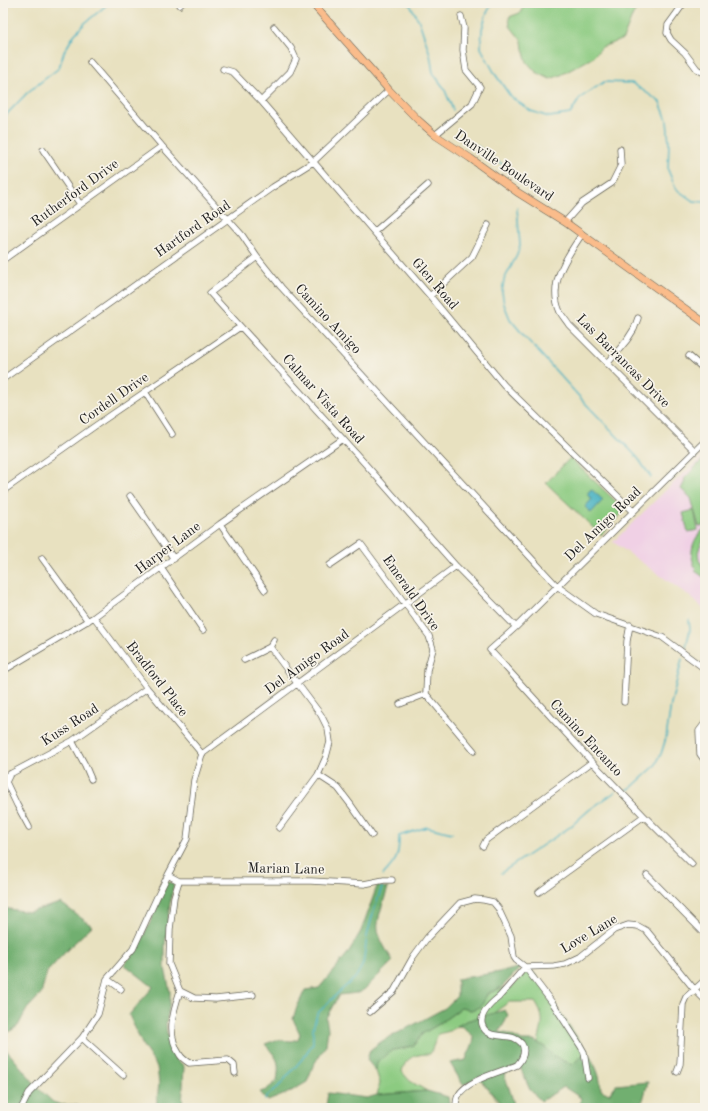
<svg xmlns="http://www.w3.org/2000/svg" width="708" height="1111" font-family="'Old Standard TT',serif">
<style>
.built{fill:#f0d0e5}
.green{fill:#8ccb81;stroke:#54744e}
.forest{fill:#71af6f;stroke:#466646}
.water{fill:#43b0c1;stroke:#30666e}
.lines{fill:none;stroke-linecap:round;stroke-linejoin:round}
.stream{stroke:#43b0c1;stroke-width:1.5}
.minor-casing{stroke:#636155;stroke-width:7}
.major-casing{stroke:#636155;stroke-width:8}
.minor{stroke:#fff;stroke-width:5.5}
.major{stroke:#fabc8b;stroke-width:7}
.labels{text-anchor:middle;dominant-baseline:central;stroke-width:3.5;stroke-linejoin:round;paint-order:stroke}
.street-label{font-size:14px;fill:#1c1c1c;stroke:#f7f3e8}
</style>
<rect width="100%" height="100%" fill="#f7f3e8"/>
<filter id="ink" filterUnits="userSpaceOnUse"><feTurbulence type="fractalNoise" baseFrequency=".025" numOctaves="2"/><feDisplacementMap in="SourceGraphic" scale="8" xChannelSelector="R" yChannelSelector="G"/><feConvolveMatrix kernelMatrix="1 2 1 2 8 2 1 2 1" color-interpolation-filters="sRGB"/></filter>
<filter id="wash" filterUnits="userSpaceOnUse"><feTurbulence type="fractalNoise" baseFrequency=".012" numOctaves="4" result="noise"/><feDisplacementMap in="SourceGraphic" scale="16" xChannelSelector="R" yChannelSelector="G"/><feGaussianBlur stdDeviation="0.9" result="paint"/><feColorMatrix in="noise" values="0 0 0 0 0 0 0 0 0 0 0 0 0 0 0 0 0 1.4 0 .05"/><feComposite in="paint" operator="in"/></filter>
<g filter="url(#wash)">
<rect width="100%" height="100%" fill="#e8e1c0"/>
<path class="built" d="M705 454V610L688 595 613 542 669 487Z"/>
<path class="green" d="M525 3H603L606 4 612 3 614 7 627 10 635 3H641L633 14 623 39 602 47 592 58 561 75 550 79 536 72 527 62 523 49 522 41 510 26 509 17 520 13Z
M705 457V525L699 527 691 498 681 489 685 481 684 479Z
M570 458 625 510 601 535 546 483Z
M694 510 698 530 688 532 683 513Z
M705 528V537L700 546 698 553 699 560 705 570V578L695 571 696 569C688 554 692 539 705 528Z
M529 969 534 973 587 1052 573 1064C567 1062 560 1060 554 1056 548 1051 546 1047 538 1043 542 1024 546 1019 535 1002H509L491 1015 466 1021 450 1031 438 1034 430 1054C416 1054 405 1057 402 1072L410 1081 427 1091 377 1095 380 1083 376 1071V1062L393 1050 405 1048 414 1045 422 1034 439 1024 461 1008 471 1010C483 998 492 987 511 988Z"/>
<path class="forest" d="M167 882 174 884 170 903 165 945V968L170 992V1001L166 1024 167 1034 175 1058 184 1066 182 1108H156L159 1084 157 1067 143 1046 129 1015 153 987 124 964 136 951 151 921Z
M377 886 388 888C385 898 376 920 378 930 380 941 387 951 393 961L365 989 358 993 339 995 326 1018 328 1029 326 1045 313 1066 307 1082 288 1093 268 1101 260 1092 266 1090 277 1081C280 1060 278 1060 265 1044L276 1040 292 1041 298 1039 300 1034 293 1019 296 1009 305 990 319 988 348 953 361 931Z
M61 903 92 926 68 949 47 972 41 994 27 1009 18 1026 3 1036V908L29 912Z
M521 967 502 987 487 994 481 1007 471 1010 461 1008 439 1024 422 1034 414 1045 405 1048 393 1050 377 1062 376 1071 367 1060 370 1050 382 1041 417 1023 445 1008 457 996V979L506 971Z
M505 1010 508 1015 505 1022 499 1032 509 1034 522 1041H534L545 1047 554 1056 566 1062 573 1064 587 1052C596 1066 600 1074 601 1090L609 1094 616 1085 648 1082 643 1100 638 1108H579L581 1098 564 1087 541 1101 530 1090 520 1067 504 1074 511 1094 515 1108H504L478 1077 463 1085 450 1063 466 1060C468 1052 473 1047 474 1037L463 1027 457 1026 466 1021Z
M3 1046 41 1091 53 1102 62 1105H75L85 1108H3Z
M427 1091 448 1097 450 1108H330L326 1106 328 1093 367 1098 377 1095Z"/>
<path class="water" d="M591 489 603 500 591 513 585 507 592 499 587 494Z"/>
<g class="lines">
<path class="stream" d="M409 3 419 21 430 54 433 73 444 88 453 110
M492 3 486 15 482 29 481 48 495 74 511 97 531 111 549 117 570 114 580 98 604 82 632 83 647 93 660 102 667 120 669 143 668 170 676 189 693 201 705 202
M3 118 28 92 59 68 64 52 74 35 85 23 109 3
M477 146 520 177
M517 208 520 245 517 255 504 280 502 292 504 304 510 319 525 337 586 404 637 457 651 477
M686 647 690 630 689 620
M626 790 631 788 655 766 661 754 666 738 671 704 682 659
M501 873 570 827 589 810 615 792
M383 875C397 860 399 857 399 836L427 827 452 833
M265 1100 267 1096 278 1087 303 1058 313 1043V1028L317 1014 338 993 356 977 363 964 367 936 373 913 382 887"/>
</g>
</g>
<g filter="url(#ink)">
<g class="lines">
<g class="minor-casing">
<path id="minor" d="M684 3 668 25 667 33 671 40 685 53 697 69 702 72 705 73
M180 5 182 3
M90 62 162 146 242 235 257 257 281 287 557 586 596 614 662 637 705 669
M223 69 233 72 261 101 374 232 430 296 504 385 633 511
M261 101 290 72 296 59 291 48 274 27
M435 135 472 104 480 87 466 70 463 50 464 28 461 16
M43 150 80 204
M565 222 582 203 612 183 621 165 620 149
M374 232 428 185
M582 234C567 257 547 283 560 312 562 316 566 320 569 325L695 451
M257 257 210 293 343 439 456 566
M3 260 162 146
M430 296 472 257 488 225
M689 356 705 370
M607 364 627 340 634 329 638 318
M3 379 273 187 313 162 389 90
M145 392 172 434
M3 491 95 426 240 327
M130 496 174 559
M220 524 265 590
M42 558 88 621
M330 565 361 544 429 636 433 649 427 670 426 694 474 751
M161 568 203 630
M94 617 147 688 202 754
M270 647 321 715 328 729 330 742 326 757 318 775 279 828
M244 660 270 647 274 640
M3 671 94 617 220 524 343 439
M624 702 627 641 630 625
M400 704 426 694
M705 723 699 731 700 754 705 761
M72 741 85 765 91 779
M10 774 6 782 17 805 29 827
M318 775 338 788 351 805 372 835
M3 777 10 774 72 741 147 688
M483 846 486 840 592 762
M692 864 644 816 592 762 490 650 516 627 705 441
M647 875 705 934
M179 881H311L364 884 384 880H392
M539 892 644 816
M107 979 121 989
M180 991 194 998 216 999 253 995
M370 1012 394 991 413 957 427 938 460 903 475 899 484 900 493 902 498 908 511 936 514 957 516 960 525 967 554 966 565 964 580 957 614 930 628 925 638 926 647 931 694 989 705 1000
M82 1038 123 1075
M677 1072 680 1064 683 1004 686 997 705 980
M235 1073 234 1065 228 1060 189 1063C186 1061 182 1058 180 1055 166 1034 173 1012 180 991L169 964 170 929 174 897 179 881 168 875 187 839 194 780 202 754 456 566 516 627
M22 1108V1107L29 1093 82 1038 98 1014 107 979 133 949 157 897 168 875
M456 1108C456 1104 456 1099 458 1096 466 1080 501 1072 517 1065 525 1056 528 1044 514 1038 503 1034 486 1039 482 1024 481 1019 483 1014 486 1010 489 1005 494 1001 499 997 508 987 517 977 525 967L554 1005 580 1045 584 1052 588 1078"/>
</g>
<g class="major-casing">
<path id="major" d="M312 3 389 90 418 120 435 135 470 158 517 192 565 222 705 323"/>
</g>
<use href="#minor" class="minor"/>
<use href="#major" class="major"/>
</g>
</g>
<g class="labels">
<g class="street-label">
<text transform="translate(504 166) rotate(34)">Danville Boulevard</text>
<text transform="translate(75 193) rotate(-36)">Rutherford Drive</text>
<text transform="translate(193 229) rotate(-35)">Hartford Road</text>
<text transform="translate(435 284) rotate(49)">Glen Road</text>
<text transform="translate(328 319) rotate(47)">Camino Amigo</text>
<text transform="translate(623 361) rotate(45)">Las Barrancas Drive</text>
<text transform="translate(114 399) rotate(-35)">Cordell Drive</text>
<text transform="translate(323 399) rotate(48)">Calmar Vista Road</text>
<text transform="translate(603 524) rotate(-44)">Del Amigo Road</text>
<text transform="translate(168 548) rotate(-37)">Harper Lane</text>
<text transform="translate(411 593) rotate(55)">Emerald Drive</text>
<text transform="translate(307 662) rotate(-36)">Del Amigo Road</text>
<text transform="translate(157 679) rotate(52)">Bradford Place</text>
<text transform="translate(70 725) rotate(-33)">Kuss Road</text>
<text transform="translate(586 738) rotate(47)">Camino Encanto</text>
<text transform="translate(286 869) rotate(1)">Marian Lane</text>
<text transform="translate(589 934) rotate(-31)">Love Lane</text>
</g>
</g>
<rect width="708" height="1111" fill="none" stroke="#f7f3e8" stroke-width="16"/>
</svg>
